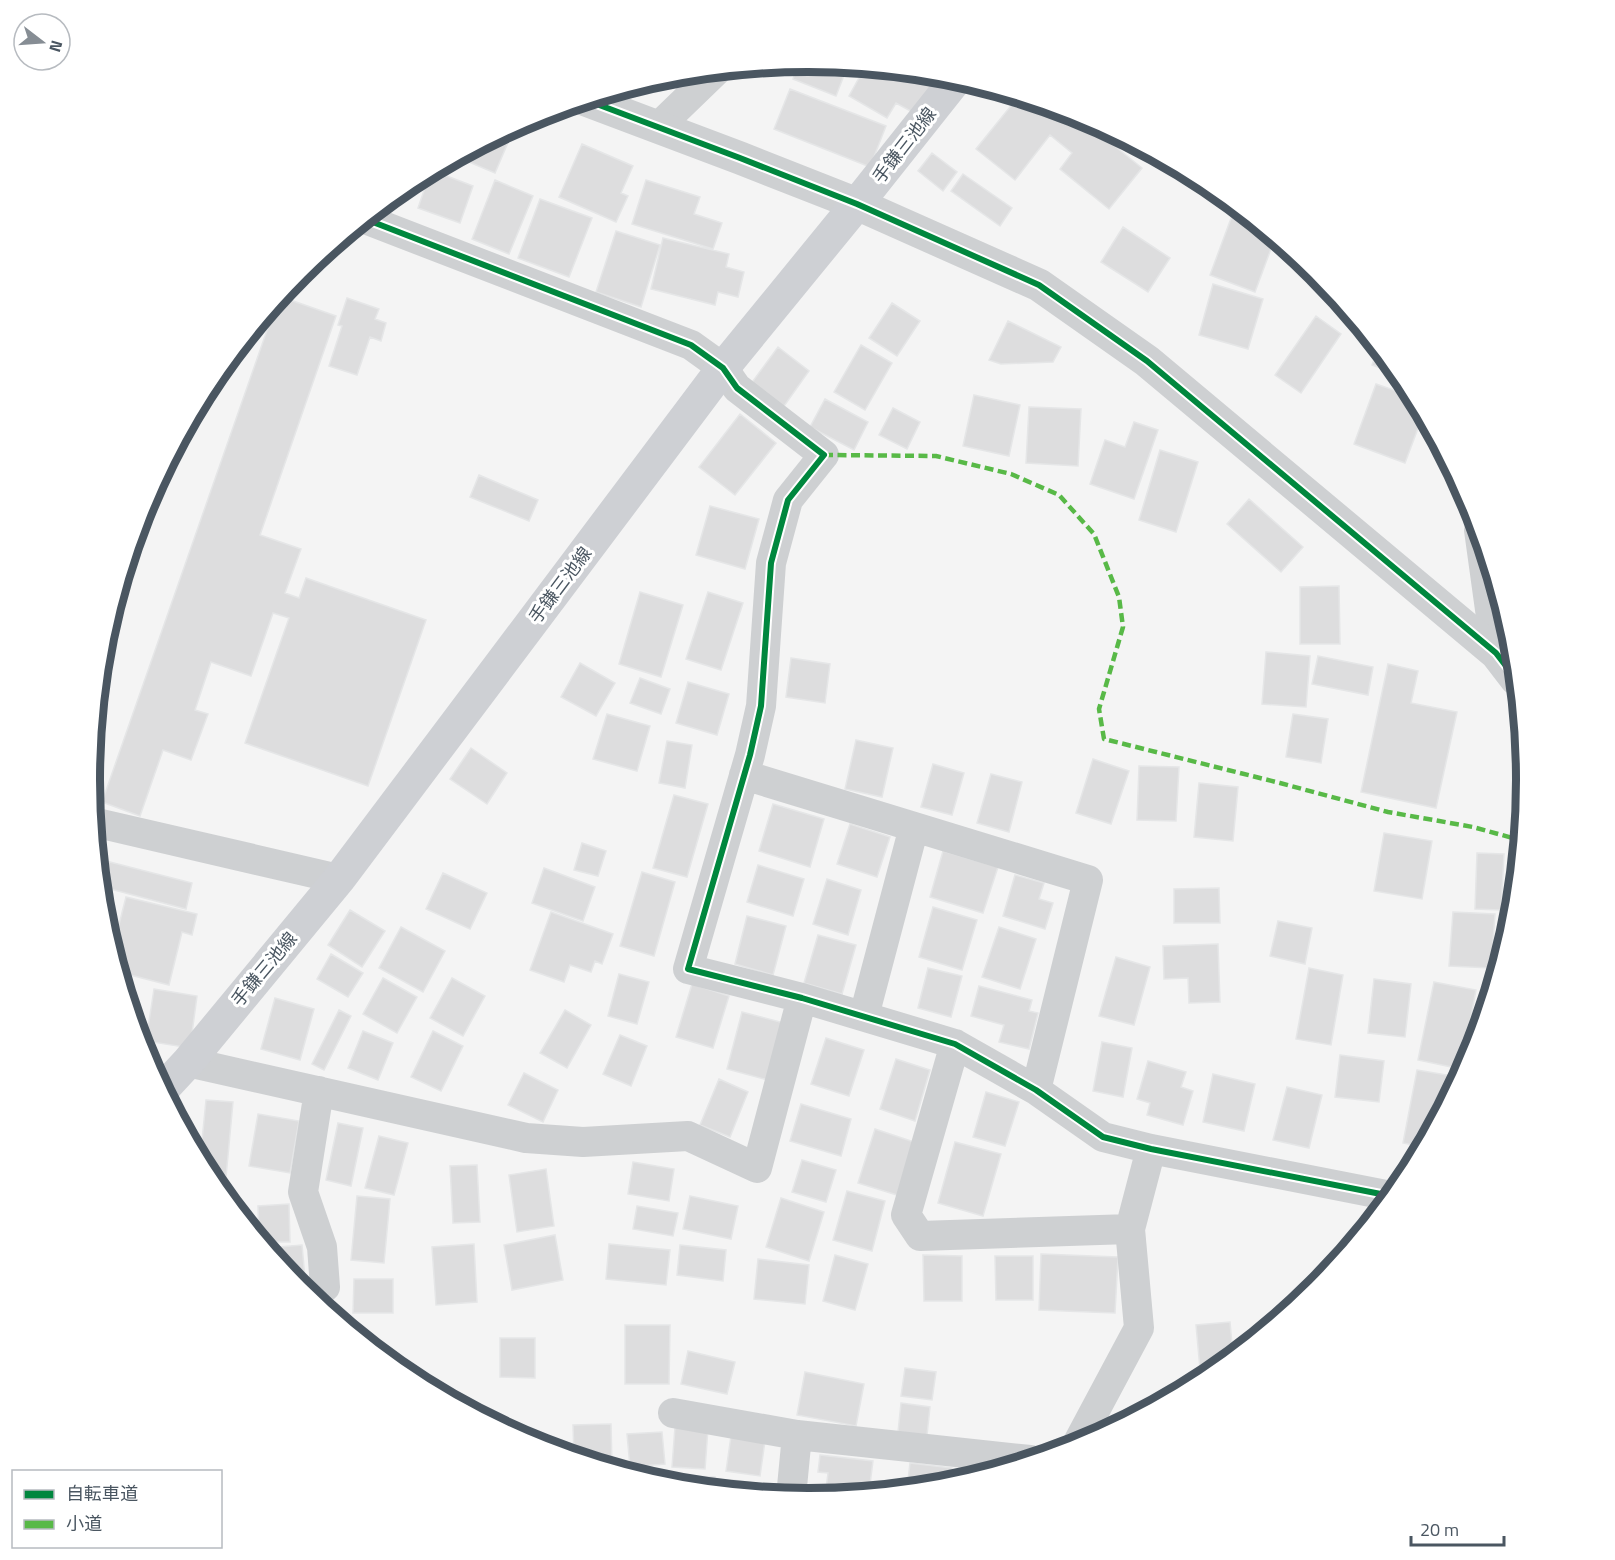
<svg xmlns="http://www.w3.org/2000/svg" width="1615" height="1560" font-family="'Titillium Web','Noto Sans JP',sans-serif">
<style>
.building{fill:#ddddde;stroke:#e5e6e7;stroke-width:1.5}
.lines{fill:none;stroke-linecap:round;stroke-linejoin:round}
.minor{stroke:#ced0d2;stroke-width:30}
.tertiary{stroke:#ced0d2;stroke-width:33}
.secondary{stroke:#ced0d4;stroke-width:33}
.quiet{stroke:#58b947;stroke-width:4.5;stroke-dasharray:9 4.5;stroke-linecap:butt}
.cycleway-casing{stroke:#fff;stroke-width:10}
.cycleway{stroke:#00873e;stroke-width:6}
.labels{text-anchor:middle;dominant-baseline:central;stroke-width:6;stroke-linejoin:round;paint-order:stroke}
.street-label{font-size:18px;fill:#4a5661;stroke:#fff}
.rim{fill:none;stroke:#4a5661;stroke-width:8}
</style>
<rect width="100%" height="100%" fill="#f4f4f4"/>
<path class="building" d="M799 62H808L848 65 836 96 793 79Z
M865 67 937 74 916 114 896 103 887 118 849 96Z
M790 89 886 126 870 167 774 129Z
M1018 97 1075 114 1142 168 1109 209 1060 169 1072 153 1050 135 1015 180 976 149Z
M515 126 495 173 457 157Z
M582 144 633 166 621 193 628 196 616 222 559 197Z
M932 153 957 172 943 191 918 171Z
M431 170 473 186 460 223 418 208Z
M963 174 1012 208 1000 226 951 191Z
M495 180 533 196 509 254 472 239Z
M646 180 700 197 694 214 722 223 713 249 632 224Z
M398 191 393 207 383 204Z
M540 199 592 218 569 277 518 258Z
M1233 213 1254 221 1275 238 1255 292 1210 275Z
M1123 227 1170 258 1148 292 1101 262Z
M616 231 660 245 641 307 596 292Z
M663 238 729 254 726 267 744 272 738 297 718 292 715 305 651 289Z
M1213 284 1263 299 1248 349 1199 335Z
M279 296 336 316 260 535 301 549 285 593 299 598 306 578 426 620 368 786 245 743 289 618 273 613 251 676 211 662 195 710 208 714 191 760 163 750 140 816 102 802Z
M347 298 379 309 375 319 386 323 381 341 370 337 357 375 329 366 342 326 338 325Z
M892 303 920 321 897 356 869 338Z
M1316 316 1341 334 1301 393 1275 375Z
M1008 321 1061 347 1053 362 1001 364 989 360Z
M861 345 892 363 865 410 834 392Z
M778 347 809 371 782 409 750 385Z
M1378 348 1400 375 1372 365Z
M1376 384 1414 397 1423 415 1405 463 1354 444Z
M974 395 1020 405 1009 456 963 446Z
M825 399 868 422 854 450 810 427Z
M1029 407 1081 409 1078 466 1026 463Z
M893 408 920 422 907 449 879 435Z
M740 414 776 443 735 495 699 467Z
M1134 422 1158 430 1134 499 1090 484 1105 440 1125 447Z
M1160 450 1198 462 1176 532 1139 520Z
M479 475 538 500 529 521 470 497Z
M1249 499 1303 547 1281 572 1227 524Z
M710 506 759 519 745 569 696 555Z
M1339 586 1340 644H1300V587Z
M640 592 683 605 661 677 619 664Z
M708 592 743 603 721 670 686 659Z
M1266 652 1310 656 1306 707 1262 704Z
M1318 656 1373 667 1368 695 1312 684Z
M791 658 830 664 825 703 786 697Z
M580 663 615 683 596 716 561 697Z
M1388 664 1418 671 1411 703 1457 712 1436 808 1361 792Z
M640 678 670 689 661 714 630 703Z
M688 682 729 694 717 735 676 723Z
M607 714 650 726 637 771 593 759Z
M1293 714 1328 719 1321 763 1286 757Z
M856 740 893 748 882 797 845 789Z
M667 741 692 745 685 788 659 783Z
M471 748 507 773 487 804 450 779Z
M1093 759 1129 771 1111 824 1076 813Z
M933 764 964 773 952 815 921 807Z
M1139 766 1179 767 1176 821 1137 820Z
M991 774 1022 782 1009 832 977 823Z
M1199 783 1238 787 1233 841 1194 837Z
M674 795 708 804 687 877 653 868Z
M773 804 824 819 810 867 759 851Z
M850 824 890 837 877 877 837 864Z
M1384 833 1432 841 1422 899 1374 891Z
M582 843 606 851 598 876 574 870Z
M943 851 998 867 983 913 930 897Z
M1477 853 1504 854 1501 910 1475 909Z
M106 861 192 883 186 909 99 886Z
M758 865 804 879 793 916 747 902Z
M544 868 595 887 583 921 532 903Z
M642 872 675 882 654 956 620 946Z
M443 873 487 893 470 929 426 909Z
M1015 875 1044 883 1039 899 1053 903 1045 929 1003 916Z
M827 879 861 890 848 935 813 924Z
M1219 888 1220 923H1174V889Z
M126 897 197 914 192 935 182 932 169 985 119 972 112 952Z
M933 907 977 920 962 970 919 957Z
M350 910 385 931 362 967 328 945Z
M551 912 613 934 602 964 595 961 591 972 570 965 564 982 530 970Z
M1453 912 1495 914 1491 968 1449 966Z
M747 916 786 926 773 975 735 964Z
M1278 921 1312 928 1305 964 1270 956Z
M401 927 445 951 423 992 379 968Z
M999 927 1036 939 1020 989 982 977Z
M818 935 856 945 842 994 804 983Z
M1218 944 1220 1002 1189 1003 1188 978 1164 979 1163 946Z
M331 954 363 973 348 997 317 979Z
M1116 957 1150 967 1134 1025 1099 1016Z
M928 968 962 976 951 1017 918 1008Z
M1309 968 1343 975 1331 1045 1296 1039Z
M619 974 649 982 637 1024 608 1016Z
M383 978 417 997 397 1033 363 1014Z
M452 978 485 996 463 1036 430 1018Z
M1374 979 1411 984 1405 1037 1368 1033Z
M1434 982 1476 990 1461 1069 1418 1060Z
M692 984 729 996 713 1048 676 1037Z
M979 986 1032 1000 1029 1011 1038 1013 1029 1049 999 1042 1004 1025 971 1016Z
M154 989 197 996 190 1048 146 1041Z
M275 998 314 1009 300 1060 261 1049Z
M130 1010 143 1014 137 1031H136Z
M339 1010 351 1016 324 1070 312 1064Z
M565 1010 591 1025 567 1068 540 1053Z
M742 1012 784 1023 768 1080 727 1069Z
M363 1031 393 1043 378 1080 348 1068Z
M433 1031 463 1046 441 1091 411 1077Z
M620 1035 647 1046 631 1086 603 1074Z
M826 1038 864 1050 849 1096 811 1084Z
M1102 1042 1132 1048 1123 1097 1093 1091Z
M1340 1055 1384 1061 1379 1102 1335 1097Z
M896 1059 930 1070 915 1121 880 1109Z
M1148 1061 1186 1072 1181 1087 1193 1091 1183 1125 1147 1115 1150 1103 1137 1099Z
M1417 1070 1453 1076 1450 1095 1422 1147 1403 1143Z
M524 1073 558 1090 543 1122 508 1105Z
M1213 1074 1255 1084 1244 1131 1203 1122Z
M719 1079 748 1092 730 1137 700 1125Z
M1287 1087 1322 1095 1309 1148 1273 1140Z
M986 1092 1019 1102 1005 1146 973 1137Z
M206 1100 233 1102 226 1177 208 1175 200 1161Z
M801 1104 851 1119 841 1156 790 1141Z
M258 1114 299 1121 290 1173 249 1166Z
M338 1123 363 1128 351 1186 326 1180Z
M875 1129 914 1142 897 1195 858 1183Z
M379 1136 408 1143 394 1195 365 1188Z
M955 1142 1001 1154 983 1216 938 1203Z
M802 1160 836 1170 826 1202 792 1192Z
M633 1162 674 1169 669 1201 628 1194Z
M477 1165 480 1222 453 1223 450 1166Z
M546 1169 554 1226 517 1232 509 1175Z
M847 1191 885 1201 872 1251 833 1240Z
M357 1196 390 1199 384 1263 351 1260Z
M690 1196 738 1206 731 1239 683 1229Z
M781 1198 824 1212 809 1261 766 1247Z
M289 1204 290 1242H262L259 1239 258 1206Z
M637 1206 678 1213 673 1236 633 1229Z
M555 1235 563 1280 512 1290 504 1245Z
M474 1244 477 1302 436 1305 432 1247Z
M609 1244 670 1250 666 1285 606 1279Z
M302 1245 305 1278 293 1280 267 1248Z
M680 1245 726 1250 723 1281 677 1275Z
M1041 1254 1118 1257 1115 1313 1039 1310Z
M835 1255 868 1264 855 1310 823 1301Z
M923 1255 962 1256V1301H924Z
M995 1256H1033V1300H996Z
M758 1259 809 1265 805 1304 754 1299Z
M354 1279H393V1313H353Z
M1230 1322 1233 1356 1201 1380 1196 1325Z
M625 1325H670L669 1384H625Z
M500 1338H535V1378L500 1377Z
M688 1351 735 1362 727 1394 681 1384Z
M905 1368 936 1372 932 1400 901 1396Z
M805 1372 864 1384 856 1426 797 1415Z
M901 1403 930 1407 927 1435 898 1432Z
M611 1424 612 1465H603L574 1456 573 1425Z
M675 1427 708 1429 705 1469 672 1467Z
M662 1432 665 1464 630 1467 627 1434Z
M731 1436 765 1441 760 1476 726 1471Z
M820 1455 873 1461 869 1492 825 1497 828 1473 818 1472Z
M910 1463 952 1468 950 1484 907 1489Z
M685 1476 715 1477 714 1489 685 1486Z
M733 1480 768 1485 767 1495 731 1491Z"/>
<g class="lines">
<path class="minor" d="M658 127 716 71
M365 219 691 345 723 368 737 388 824 455 788 500 771 563 761 706 750 755 688 969 802 998 955 1044 1036 1090 1103 1137 1151 1149 1391 1196
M1479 530 1496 653
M744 775 1088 880 1036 1090
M93 822 339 879
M864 1016 914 827
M955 1044 906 1215 920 1236 1130 1229
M188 1062 526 1138 583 1142 688 1136 757 1168 802 998
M319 1091 303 1192 322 1247 325 1287
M673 1413 797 1435 1030 1460
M1076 1446 1139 1328 1130 1229 1151 1149
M791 1497 797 1435"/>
<path class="tertiary" d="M586 100 740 158 857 204 1039 285 1147 361 1496 653 1516 679"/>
<path class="secondary" d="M162 1090 188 1062 339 879 723 368 857 204 957 78"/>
<path class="quiet" d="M824 455 936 456 1011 474 1059 495 1094 534 1119 597 1123 627 1099 709 1104 739 1280 783 1388 812 1473 827 1520 840"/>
<g class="cycleway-casing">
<path id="cycleway" d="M586 100 740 158 857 204 1039 285 1147 361 1496 653 1516 679
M365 219 691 345 723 368 737 388 824 455 788 500 771 563 761 706 750 755 688 969 802 998 955 1044 1036 1090 1103 1137 1151 1149 1391 1196"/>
</g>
<use href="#cycleway" class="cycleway"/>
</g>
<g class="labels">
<g class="street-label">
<text transform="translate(904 145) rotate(-52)">手鎌三池線</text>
<text transform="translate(560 585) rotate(-53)">手鎌三池線</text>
<text transform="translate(264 969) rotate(-50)">手鎌三池線</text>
</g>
</g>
<path d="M0 0H1615V1560H0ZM100 780a708 708 0 1 1 1416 0a708 708 0 1 1-1416 0Z" fill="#fff" fill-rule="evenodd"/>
<path class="rim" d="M100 780a708 708 0 1 1 1416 0a708 708 0 1 1-1416 0Z"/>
<rect x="12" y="1470" width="210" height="78" fill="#ffffff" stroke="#b7bbc0" stroke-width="1.5"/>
<rect x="24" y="1490" width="30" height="9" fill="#00873e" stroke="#b7bbc0" stroke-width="1.5"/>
<text x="66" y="1500" font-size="18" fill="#4a5661">自転車道</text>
<rect x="24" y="1520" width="30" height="9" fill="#58b947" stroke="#b7bbc0" stroke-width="1.5"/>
<text x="66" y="1530" font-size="18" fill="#4a5661">小道</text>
<g transform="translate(42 42) rotate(107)"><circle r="28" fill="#ffffff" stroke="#b7bbc0" stroke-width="1.5"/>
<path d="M0-4.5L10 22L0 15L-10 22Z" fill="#868d94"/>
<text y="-9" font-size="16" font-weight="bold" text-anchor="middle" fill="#4a5661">N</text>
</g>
<path d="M1411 1536v9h93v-9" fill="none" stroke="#4a5661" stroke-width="3"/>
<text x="1420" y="1536" font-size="18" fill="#4a5661" stroke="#ffffff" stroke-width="4.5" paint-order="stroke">20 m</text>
</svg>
